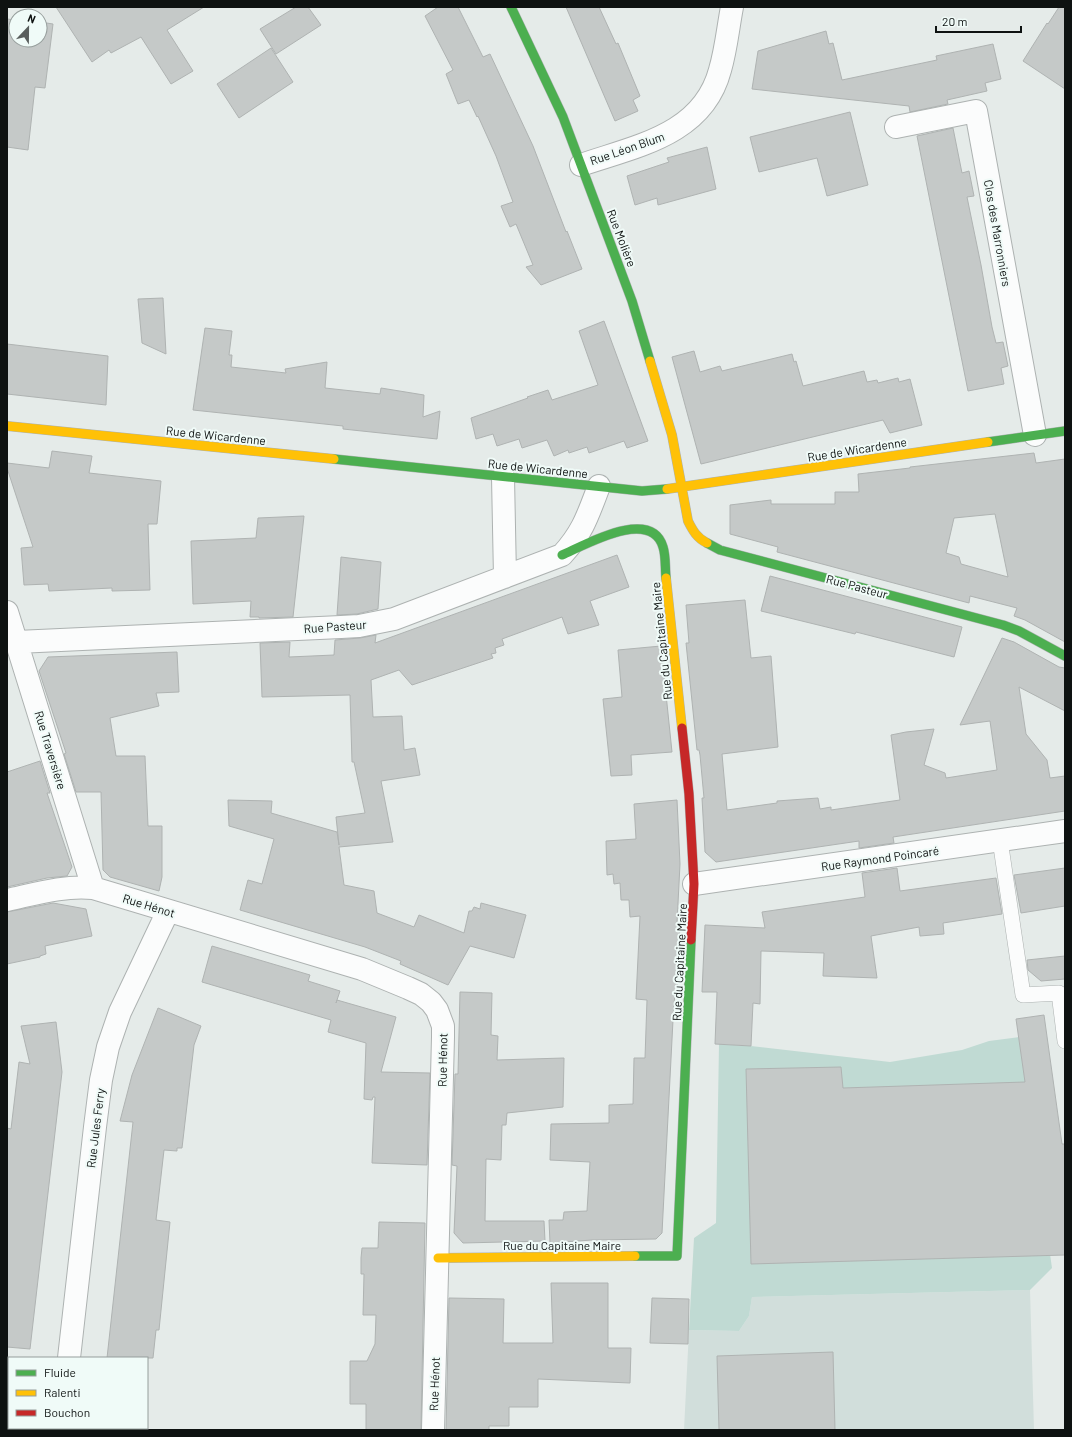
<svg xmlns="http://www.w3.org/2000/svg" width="1072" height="1437" font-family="Barlow,sans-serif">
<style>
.built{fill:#d1dedb}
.green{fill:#c0dad3}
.building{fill:#c5c9c8;stroke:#afb3b2;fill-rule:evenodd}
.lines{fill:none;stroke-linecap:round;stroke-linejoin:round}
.lane-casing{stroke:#adb2b1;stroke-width:16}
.street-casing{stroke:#adb2b1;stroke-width:24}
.fast-casing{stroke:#adb2b1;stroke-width:10}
.slow-casing{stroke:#adb2b1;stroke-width:10}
.jam-casing{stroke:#adb2b1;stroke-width:10}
.lane{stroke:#fbfcfc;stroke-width:15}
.street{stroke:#fbfcfc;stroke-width:22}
.fast{stroke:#4caf50;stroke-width:9}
.slow{stroke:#ffc107;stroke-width:9}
.jam{stroke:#c62828;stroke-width:9}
.labels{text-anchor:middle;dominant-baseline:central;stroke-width:4;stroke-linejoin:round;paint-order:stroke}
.street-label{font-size:12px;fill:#0e1211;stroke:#f0fbf8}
</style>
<rect width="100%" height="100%" fill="#e5ebe9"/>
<path class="built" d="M1030 1290 1034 1430H684L689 1330 739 1331 749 1316 752 1297Z"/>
<path class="green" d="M1019 1037 1052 1268 1030 1290 752 1297 749 1316 739 1331 689 1330 694 1238 716 1223 719 1044 751 1046 890 1062 962 1050 989 1041Z"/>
<path class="building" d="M56 7H204L167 30 193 71 171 84 141 37 111 53 109 50 92 62Z
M296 7H308L321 25 276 54 260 29Z
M438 7H458L483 57 490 54 533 146 566 232 567 231 582 269 541 285 526 267 533 265 516 224 510 227 501 206 513 202 496 156 478 116 477 117 469 100 458 104 446 74 453 70 425 16Z
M566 7H599L616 44 618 43 640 96 633 100 638 111 615 121Z
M1059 7H1065V89L1023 61 1047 23 1048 24Z
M7 19 16 20V40H40V22L53 24 45 88 35 87 28 150 7 147Z
M826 31 829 44 833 43 842 80 937 60 936 56 993 44 1001 79 985 83 987 91 947 100 948 104 910 112 909 106 752 89 758 51Z
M271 48 293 82 239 118 217 84Z
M850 112 868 185 827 196 817 158 759 172 750 137Z
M953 128 962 173 969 171 974 196 967 197 981 265 992 327 996 343 1003 342 1008 366 1001 368 1004 384 968 391 917 136Z
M707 147 716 189 658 205 657 198 635 205 627 176 669 162 667 158Z
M163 298 166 354 142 343 138 299Z
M604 321 648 441 627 448 624 441 589 453 587 447 569 453 568 450 554 456 547 440 522 448 519 439 497 446 493 434 476 439 471 418 528 398 527 397 548 390 552 400 598 385 579 331Z
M205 328 232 331 229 355H232L231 367 286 373 285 369 327 362 325 388 380 394 381 388 424 395 423 417 440 411 437 439 343 429V426L193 410Z
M7 344 108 356 106 405 7 394Z
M694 351 700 372 720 366 722 371 792 354 794 362 796 361 803 386 864 371 867 382 877 380 878 383 898 378 899 382 910 379 922 425 890 433 883 420 701 464 672 357Z
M52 451 92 456 89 473 161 481 157 524H148L150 590 112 591V588L49 591 48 584 24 585 21 548 33 547 7 468V463L49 468Z
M1034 453 1036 463 1065 459V642L1025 620 1014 616 1017 608 970 596 969 603 777 552 778 547 730 534V505L771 500V504H835V492H859L858 474 910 468V467ZM995 514 1008 577 961 564 959 557 946 553 954 518Z
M304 516 293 617 259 618V617H250L251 601 193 604 191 541 256 538 258 518Z
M617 555 629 587 590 601 599 625 568 634 562 617 502 639 504 645 495 648 496 653 491 654 493 658 412 685 399 670 371 680 373 717 402 716 404 750 415 748 420 775 381 781 393 842 339 847 344 885 374 891 377 913 414 927 419 915 464 933 469 911H472L474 907 480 909 481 903 526 915 514 958 470 946 448 985 400 964 401 961 365 947 240 910 248 880 262 884 274 839 229 826 228 800 272 801 271 813 337 832 339 845 336 817 365 813 354 762H352L350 695 262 697 260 643 290 642 289 657 334 655 335 640 360 638 376 635 375 643Z
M341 557 381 562 378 609 357 614 337 615Z
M770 576 962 627 954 657 856 632 855 634 761 611Z
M745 600 751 658 771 656 778 747 722 754 727 810 777 803V801L818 798 820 809 831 807V810L900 800 891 735 906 732 934 729 924 765 945 773 946 778 997 770 990 721 960 725 1002 638 1014 642 1059 667 1065 668V711L1019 687 1026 734 1047 760 1050 778 1065 776V811L893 837 894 843 859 848V841L716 862 705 852 702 798H704L700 755 699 750H697L686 643H689L686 605Z
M661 646 672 752 631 755 632 775 611 776 603 699 622 697 618 650Z
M177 652 179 692 156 693 159 706 110 718 116 756H145L148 826H162V877L159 891 110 877 103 870 101 792H76L64 754 66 753 39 671 48 657Z
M40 761 50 793H47L72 867 67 876 47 878 7 887V772Z
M677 800 680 864 677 923H680L677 992H675L673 1020 662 1233 656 1239 592 1240 550 1243 549 1220H563L564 1212 587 1211 590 1162 550 1160 551 1124 609 1123V1105L633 1104 634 1058H645L647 1000 636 999 640 916 630 917 629 900H621L620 883 614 884 613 874 607 875 606 841 636 839 634 804Z
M897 868 900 891 996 878 1002 914 943 923 944 934 920 936 919 927 871 936 877 978 823 976 824 953 761 951 760 1004 753 1003 751 1046 715 1044 717 992H702L705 925 765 928 762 912 865 897 862 873Z
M1065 868V906L1021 913 1014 875Z
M53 903 86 909 92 936 45 946 46 954 40 956V957L7 964V912Z
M212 946 310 975 308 981 340 991 336 1003 337 1000 396 1017 381 1072 430 1073 427 1165 372 1163 375 1097H373L372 1100 364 1099 366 1043 328 1032 331 1020 202 982Z
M1065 956V979L1041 981 1028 970 1027 960Z
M460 992 492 993 491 1035 498 1036 497 1060 564 1058 563 1107 507 1113 506 1125H502L501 1160 486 1159 485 1221H544L545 1241 463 1243 454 1233 457 1166 452 1165 455 1074H458Z
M158 1008 201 1026 194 1045 182 1148H177V1151L164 1150 156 1220 170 1222 159 1330H156L153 1358H107L133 1122 120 1121 132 1075Z
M1044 1015 1062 1144H1065V1255L751 1264 746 1069 841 1067 843 1088 1025 1082 1016 1019Z
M56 1022 62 1072 30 1349 7 1347V1128L11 1129 19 1062 30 1064 21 1026Z
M379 1222 425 1223 421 1430H366V1404H350V1361H367L375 1344 376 1315H363L364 1274H361V1258L362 1248H378Z
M551 1283H608V1348H631L630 1383 538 1379V1407H509V1426H489V1430H446L449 1298 504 1299 503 1343H553Z
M652 1298 689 1299 688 1344 650 1343Z
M833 1352 835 1430H719L717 1356Z"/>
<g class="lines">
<g class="lane-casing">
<path id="lane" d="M1000 840 1023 995 1059 993 1065 1041"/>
</g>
<g class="street-casing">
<path id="street" d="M896 127 976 111 1035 435
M581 165C636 146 703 135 720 70 726 50 728 28 732 7
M503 477 505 577
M7 612 93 888
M17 642 341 627 359 626 394 619 562 555C583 532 588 515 599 486
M694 884 1065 831
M7 900C35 894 64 885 93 888L362 969 408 988 421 994 431 1002 437 1010 443 1026V1037L433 1430
M69 1358 95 1127 101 1080 108 1047 120 1012 168 911
M61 1430V1428"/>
</g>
<g class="fast-casing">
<path id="fast" d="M511 7 563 117 632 301 650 361
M988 442 1065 431
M334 459 642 491 667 489
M707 543 720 550 1003 625 1019 631 1065 656
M562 555C585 545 651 507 663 547 666 556 665 568 666 578
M635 1256H677L691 940"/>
</g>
<g class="slow-casing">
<path id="slow" d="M650 361 672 435 688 521C693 531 697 538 707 543
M7 426 334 459
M667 489 988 442
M666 578 682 728
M438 1258 635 1256"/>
</g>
<g class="jam-casing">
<path id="jam" d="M682 728 689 794 694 884 691 940"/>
</g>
<use href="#lane" class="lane"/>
<use href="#street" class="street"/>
<use href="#fast" class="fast"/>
<use href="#slow" class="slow"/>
<use href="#jam" class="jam"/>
</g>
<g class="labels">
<g class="street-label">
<text transform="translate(627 148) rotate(-19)">Rue Léon Blum</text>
<text transform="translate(998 233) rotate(80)">Clos des Marronniers</text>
<text transform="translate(622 238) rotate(69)">Rue Molière</text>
<text transform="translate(216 435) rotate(6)">Rue de Wicardenne</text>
<text transform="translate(857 449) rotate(-9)">Rue de Wicardenne</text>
<text transform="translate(538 468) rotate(6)">Rue de Wicardenne</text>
<text transform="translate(857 586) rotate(15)">Rue Pasteur</text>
<text transform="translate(335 626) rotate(-4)">Rue Pasteur</text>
<text transform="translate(661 641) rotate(-96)">Rue du Capitaine Maire</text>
<text transform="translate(51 750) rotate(73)">Rue Traversière</text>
<text transform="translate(880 858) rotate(-8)">Rue Raymond Poincaré</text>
<text transform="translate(149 905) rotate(17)">Rue Hénot</text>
<text transform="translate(679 962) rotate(-87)">Rue du Capitaine Maire</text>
<text transform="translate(442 1060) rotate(-89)">Rue Hénot</text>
<text transform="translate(95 1128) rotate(-83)">Rue Jules Ferry</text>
<text x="562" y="1245">Rue du Capitaine Maire</text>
<text transform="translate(434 1384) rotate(-88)">Rue Hénot</text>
</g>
</g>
<rect width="1072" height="1437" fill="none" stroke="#0e1211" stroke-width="16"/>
<rect x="8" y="1357" width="140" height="72" fill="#f0fbf8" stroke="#969e9c"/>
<rect x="16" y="1370" width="20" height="6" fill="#4caf50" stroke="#969e9c"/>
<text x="44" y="1377" font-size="12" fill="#0e1211">Fluide</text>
<rect x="16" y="1390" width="20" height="6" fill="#ffc107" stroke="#969e9c"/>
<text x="44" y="1397" font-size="12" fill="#0e1211">Ralenti</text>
<rect x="16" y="1410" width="20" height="6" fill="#c62828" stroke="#969e9c"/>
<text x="44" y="1417" font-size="12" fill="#0e1211">Bouchon</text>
<g transform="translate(28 28) rotate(22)"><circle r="19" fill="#f0fbf8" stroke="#969e9c"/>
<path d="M0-3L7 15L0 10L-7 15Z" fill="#595e5d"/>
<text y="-6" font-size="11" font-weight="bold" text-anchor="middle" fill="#0e1211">N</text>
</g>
<path d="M936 26v6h85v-6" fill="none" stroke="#0e1211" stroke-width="2"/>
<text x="942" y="26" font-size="12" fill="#0e1211" stroke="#f0fbf8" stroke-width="3" paint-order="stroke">20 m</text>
</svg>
